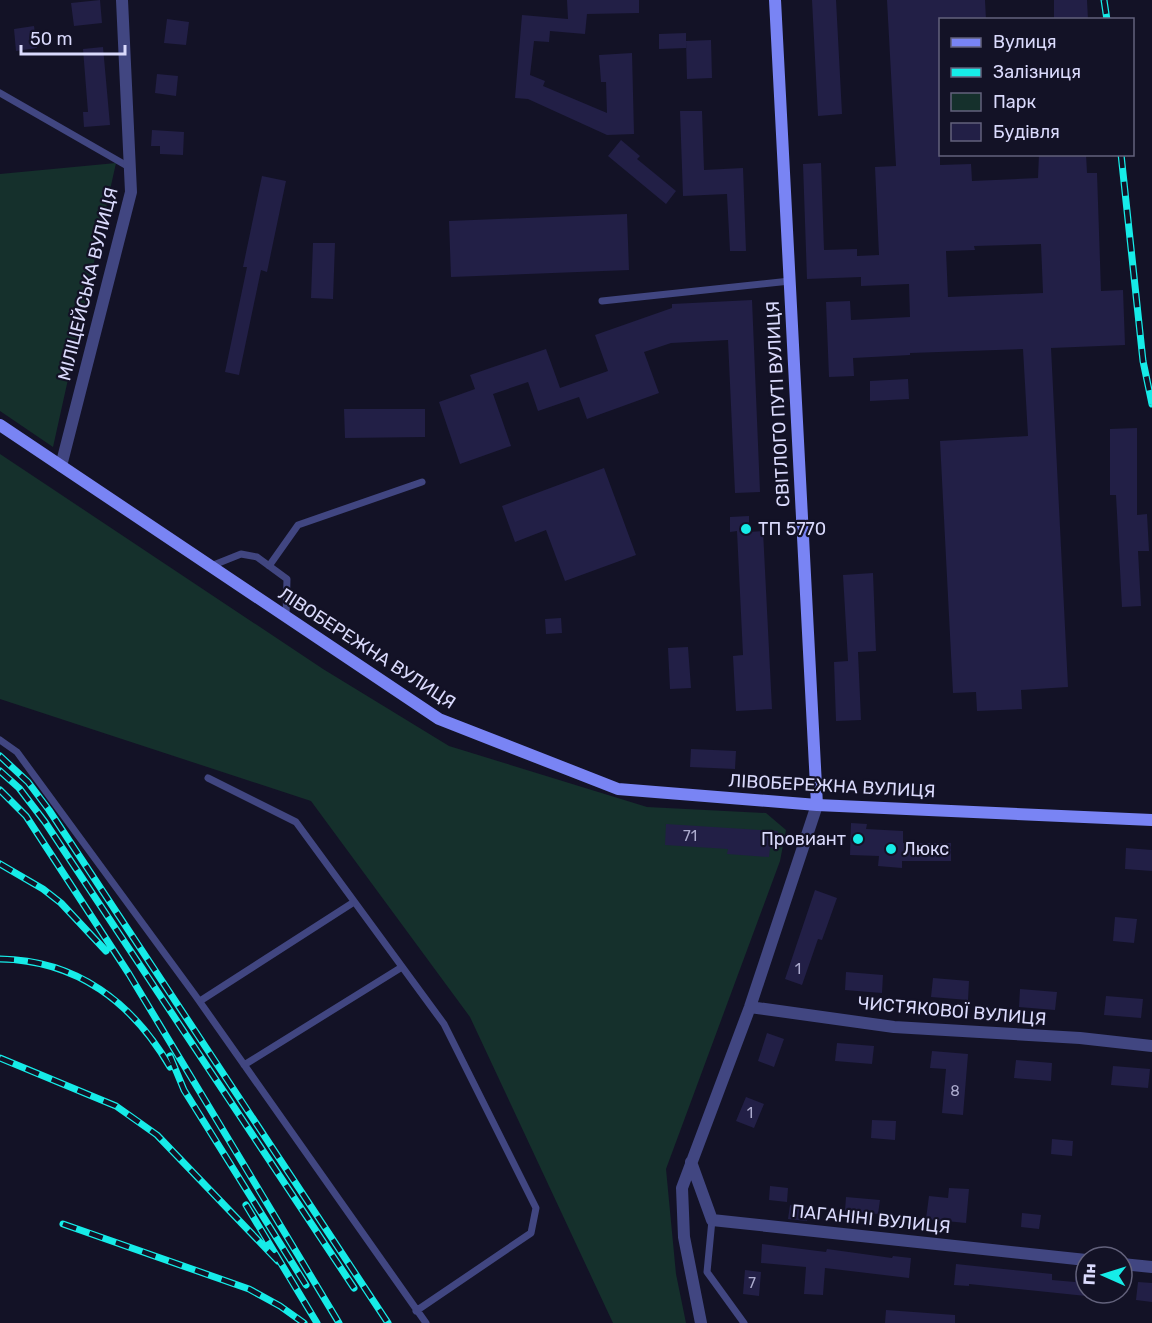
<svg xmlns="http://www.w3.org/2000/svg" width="1152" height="1323" font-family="Rubik,sans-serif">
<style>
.green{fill:#15302c}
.building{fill:#221f46;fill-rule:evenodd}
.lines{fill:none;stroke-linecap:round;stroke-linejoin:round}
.lane{stroke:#414681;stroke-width:7}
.street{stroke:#414681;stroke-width:12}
.secondary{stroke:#7984f4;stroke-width:12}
.rail-casing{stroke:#16ece8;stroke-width:7}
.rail{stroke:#131226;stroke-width:4.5;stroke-dasharray:14;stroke-linecap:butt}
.poi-dot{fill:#16ece8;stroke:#131226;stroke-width:2}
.labels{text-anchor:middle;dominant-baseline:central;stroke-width:4.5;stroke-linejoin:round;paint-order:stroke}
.number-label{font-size:15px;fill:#acabce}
.street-label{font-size:18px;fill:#dadafc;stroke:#131226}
.poi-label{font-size:18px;fill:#dadafc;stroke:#131226;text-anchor:start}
</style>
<rect width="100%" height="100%" fill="#131226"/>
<path class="green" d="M116 163 53 447 0 411V174Z
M0 454 323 669 449 746 647 807 766 813 786 830 780 861 666 1169 676 1274 686 1323H613L470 1017 311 801 0 699Z"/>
<path class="building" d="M100 0 102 23 74 26 71 3Z
M567 0H639V13L587 14 585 34 550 31 549 42 534 41 530 75 545 81 543 86 607 113 606 82H601L599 55 632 53 634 134 607 135 528 99 515 98 522 15 568 19Z
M812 0H836L842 114 818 116Z
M887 0H985L986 20H940V165L971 164 972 181 1038 178 1039 154H1086L1087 173H1097L1101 291 1123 290 1125 345 1051 348 1068 687 1021 690 1022 709 977 711 976 692 953 693 940 441 1028 436 1023 349 910 353V355L853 358 854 376 829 377 826 302 850 301 851 320 910 317 909 284 861 286V277L807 279 803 164 821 163 824 250 857 249V256L879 255 875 167 896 166ZM1041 244 1043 293 948 297 946 251 975 250 974 246Z
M1054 0H1087L1088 20H1054Z
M167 19 189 22 186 45 164 43Z
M34 26 37 48 16 51 14 29Z
M686 33V48L659 49V34Z
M711 40 712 78 687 79 686 41Z
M103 47 110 125 84 127 83 112H88L83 49Z
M157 74 178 76 176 96 155 93Z
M680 111H702L704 170 743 168 746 251H730L727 194 683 196Z
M152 130 184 132 183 155 160 154V146H151Z
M621 140 640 156 637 159 676 191 666 204 608 156Z
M262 176 286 181 267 272 261 270 239 375 225 372 247 267H243Z
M627 214 629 270 451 277 449 221Z
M313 243H335L333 299 311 298Z
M752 300 760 492 735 493 728 340 671 343 644 352 659 393 587 419 579 397 538 411 528 382 493 394 511 446 460 464 439 402 475 389 470 375 546 349 560 388 608 371 595 335 672 308V304Z
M908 379 909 399 870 401V381Z
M344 409H425V437L345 438Z
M1137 428V515L1147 514 1149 551H1138L1141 606 1122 607 1116 495H1110V429Z
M604 468 636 555 565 581 546 530 515 542 502 506Z
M749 516V532L763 531 772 709 736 711 733 656 743 655 737 531 730 532V517Z
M873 573 876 651 858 652 861 720 836 721 834 662 848 661 843 575Z
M561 618 562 633 546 634 545 619Z
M688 647 691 688 670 689 668 648Z
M691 749 736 751 735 769 690 767Z
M851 823 867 824 866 829 903 831V843H951V861H902V868L878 866 879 856 850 855Z
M666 824 778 831 776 849 770 848 769 857 727 854 728 849 665 845Z
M1126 848 1152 850V871L1125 869Z
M815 890 837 898 822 940 818 939 802 985 785 979Z
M1115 917 1137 919 1134 943 1113 941Z
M846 972 883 975 882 993 845 990Z
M933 978 969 981 968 1000 931 997Z
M1020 989 1057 992 1055 1010 1019 1007Z
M1106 996 1143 999 1141 1018 1104 1015Z
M767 1033 784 1039 774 1067 758 1061Z
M837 1043 874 1046 872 1064 835 1061Z
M932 1051 968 1054 963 1115 942 1113 946 1069 930 1068Z
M1016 1060 1052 1063 1051 1081 1014 1078Z
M1113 1066 1150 1069 1148 1088 1111 1085Z
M746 1097 764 1104 754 1128 736 1121Z
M872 1120 896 1121 895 1140 871 1138Z
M1052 1139 1073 1141 1072 1156 1051 1154Z
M770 1186 788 1188 787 1202 769 1200Z
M949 1188 969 1189 966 1223 926 1219 929 1196 948 1198Z
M846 1197 880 1200 878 1214 845 1211Z
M790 1205 808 1207 807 1221 788 1219Z
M1022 1213 1041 1215 1039 1229 1021 1227Z
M762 1244 826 1252 827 1249 892 1258 893 1256 911 1258 909 1278 825 1268 823 1295 804 1294 806 1267 761 1263Z
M956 1264 1052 1274V1280L1075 1282V1276L1086 1277V1296L969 1284V1286L954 1285Z
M745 1270 761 1272 759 1296 743 1294Z
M1138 1282 1152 1283V1302L1136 1300Z
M886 1310 955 1315V1323H885Z"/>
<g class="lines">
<path class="lane" d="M0 93 129 167
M602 301 790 281
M211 566 241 554 257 557 287 579 286 617
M269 566 298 525 422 482
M0 740 17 752 195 995 426 1323
M208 778 296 822 444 1024 536 1208 531 1233 416 1311
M200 1001 354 902
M244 1065 402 967
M712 1220 707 1272 744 1323"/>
<path class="street" d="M61 466 131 192 122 0
M750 1007 894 1027 1080 1038 1152 1046
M691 1162 712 1220 1086 1260
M1122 1264 1152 1267
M701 1323 684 1237 682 1188 750 1007 817 805"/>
<path class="secondary" d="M775 0 817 805
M0 425 439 719 618 789 817 805 1152 820"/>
<g class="rail-casing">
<path id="rail" d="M1104 0 1107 20
M1121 154 1143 361 1152 404
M0 756 28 782 49 810 388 1323
M0 771 19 788 45 822 354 1288
M0 790 26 816 129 974 339 1323
M0 864 43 889 61 903 106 951
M0 959C77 960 133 1003 170 1067
M170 1056 184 1090 306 1285
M0 1058 116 1106 157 1135 278 1261
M246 1205 317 1323
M63 1224 249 1289 280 1306 304 1323"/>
</g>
<use href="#rail" class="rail"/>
</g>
<g class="poi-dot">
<circle cx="746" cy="529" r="6"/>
<circle cx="858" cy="839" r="6"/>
<circle cx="891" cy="849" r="6"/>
</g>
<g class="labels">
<g class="number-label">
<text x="690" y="836">71</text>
<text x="798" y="969">1</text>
<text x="955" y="1091">8</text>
<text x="750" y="1113">1</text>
<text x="752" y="1283">7</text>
</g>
<g class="street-label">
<text transform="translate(88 284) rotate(-76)">МІЛІЦЕЙСЬКА ВУЛИЦЯ</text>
<text transform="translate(778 404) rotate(-93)">СВІТЛОГО ПУТІ ВУЛИЦЯ</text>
<text transform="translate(367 648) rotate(33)">ЛІВОБЕРЕЖНА ВУЛИЦЯ</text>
<text transform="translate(832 786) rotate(3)">ЛІВОБЕРЕЖНА ВУЛИЦЯ</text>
<text transform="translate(952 1011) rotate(5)">ЧИСТЯКОВОЇ ВУЛИЦЯ</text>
<text transform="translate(871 1219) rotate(6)">ПАГАНІНІ ВУЛИЦЯ</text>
</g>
<g class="poi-label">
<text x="758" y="529">ТП 5770</text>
<text x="846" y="839" text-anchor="end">Провиант</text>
<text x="903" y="849">Люкс</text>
</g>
</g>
<rect x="939" y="18" width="195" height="138" fill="#131226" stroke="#63627c" stroke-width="1.5"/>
<rect x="951" y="38" width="30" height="9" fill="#7984f4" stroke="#63627c" stroke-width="1.5"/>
<text x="993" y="48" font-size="18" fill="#dadafc">Вулиця</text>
<rect x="951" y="68" width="30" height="9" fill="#16ece8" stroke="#63627c" stroke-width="1.5"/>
<text x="993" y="78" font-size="18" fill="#dadafc">Залізниця</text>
<rect x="951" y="93" width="30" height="18" fill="#15302c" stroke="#63627c" stroke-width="1.5"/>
<text x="993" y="108" font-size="18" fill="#dadafc">Парк</text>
<rect x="951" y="123" width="30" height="18" fill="#221f46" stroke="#63627c" stroke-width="1.5"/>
<text x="993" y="138" font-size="18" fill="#dadafc">Будівля</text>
<g transform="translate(1104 1275) rotate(273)"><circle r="28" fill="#131226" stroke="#63627c" stroke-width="1.5"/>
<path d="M0-4.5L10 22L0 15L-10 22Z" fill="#16ece8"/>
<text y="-9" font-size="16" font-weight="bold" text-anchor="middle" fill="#dadafc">Пн</text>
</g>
<path d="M21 45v9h104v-9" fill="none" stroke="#dadafc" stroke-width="3"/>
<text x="30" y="45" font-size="18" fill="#dadafc" stroke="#131226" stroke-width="4.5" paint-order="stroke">50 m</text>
</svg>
